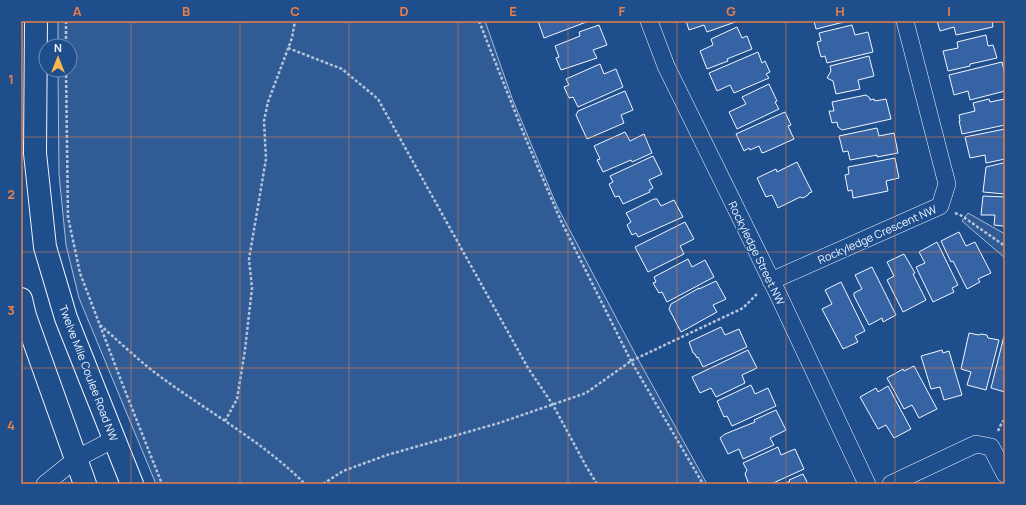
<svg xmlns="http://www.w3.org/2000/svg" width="1026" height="505" font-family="Manrope,sans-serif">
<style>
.green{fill:#305b95;stroke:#a8bbd7}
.building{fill:#3563a3;stroke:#f2f6ff}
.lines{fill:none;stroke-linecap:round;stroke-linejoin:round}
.minor-casing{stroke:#f2f6ff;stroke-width:18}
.secondary-casing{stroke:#f2f6ff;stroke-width:24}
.path{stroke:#b3c4dc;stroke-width:2.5;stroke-dasharray:3 2;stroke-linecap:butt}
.minor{stroke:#1f4e8c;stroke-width:17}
.secondary{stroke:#1f4e8c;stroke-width:22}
.grid{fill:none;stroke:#ea8049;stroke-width:1;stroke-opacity:0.55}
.labels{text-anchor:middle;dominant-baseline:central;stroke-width:3;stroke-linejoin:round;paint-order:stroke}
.street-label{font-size:11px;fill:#f2f6ff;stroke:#1f4e8c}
.neatline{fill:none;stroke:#ea8049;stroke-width:1.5}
.grid-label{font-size:13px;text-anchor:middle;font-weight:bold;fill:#ea8049}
</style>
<rect width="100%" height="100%" fill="#1f4e8c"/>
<path class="green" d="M58 21H485L512 98 557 206 639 361 707 484H156L79 298 66 245 59 174 58 70H70V46H58Z
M968 213 1005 234V258L962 221Z"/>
<path class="building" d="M538 21H589L544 38Z
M686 21H738L707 32 704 25 689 30Z
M814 21H848L816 29Z
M937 21H993H992L993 27 956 35 954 27 940 31Z
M599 25 607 45 593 50 597 58 561 70 556 58 559 57 555 46 580 36 579 32Z
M852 25 855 35 868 32 873 52 827 63 825 56 821 57 817 42 821 41 819 33Z
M737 27 742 38 747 36 752 49 727 59 728 61 707 69 700 51 713 45 711 39Z
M986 35 988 46 993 45 997 58 970 64V66L948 71 943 51 958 48 957 42Z
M758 52 762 63 765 61 770 72 766 74 769 78 734 93 730 85 717 91 709 73Z
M869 56 874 76 858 80 860 89 836 94 833 81 827 78 831 71 830 66Z
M1002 62 1005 74V91L970 100 968 91 954 95 949 75Z
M600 64 604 74 616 69 623 87 578 107 573 97 569 98 564 87 569 85 566 79Z
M769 84 777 101 775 102 779 109 737 129 729 112 746 104 742 97Z
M625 91 633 110 621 115 624 123 587 139 576 115 578 111Z
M866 95 870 98V100L874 99 875 101 886 99 891 119 842 130 838 127 837 122 832 123 829 111H834L832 102Z
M989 99 990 102 1005 99V125L962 134 959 121H960L959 115 975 111 973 103Z
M785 112 791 125 788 126 794 139 765 152 762 153 759 146 750 150 749 148 744 151 736 134Z
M877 128 879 136 894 133 898 153 877 157V155L850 160 848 151 843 152 839 136Z
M1005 129V159L986 163 985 155 970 158 965 137Z
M625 132 630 141 644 134 652 153 632 162 631 160 603 172 597 160 600 159 594 146Z
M653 156 662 174 649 180 653 188 649 190 650 192 623 204 619 196 615 197 609 184 613 182 610 176Z
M895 158 899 178 886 181 888 191 853 198 852 190 848 191 845 175 849 174 848 167Z
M797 162 812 192 809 193 808 195 803 198 800 197 778 208 772 195 766 197 757 178 776 169 777 172Z
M1003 163H1005V194L983 192 986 167Z
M983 196 1005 197V227L1003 226 994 225 995 215H981Z
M654 199H657L661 206 674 200 683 217 638 237 636 233 632 235 627 225 631 222 626 213Z
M685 222 694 239 680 246 684 254 648 272 635 247Z
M959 232 966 246 975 242 991 273 978 279 980 282 967 289 953 261 951 262 941 241Z
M937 242 958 285 952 288 954 292 933 302 916 267 925 263 919 252Z
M904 254 915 273 913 274 926 300 903 312 887 280 894 276 887 262Z
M688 259 692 267 705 260 714 277 667 302 662 292 659 293 653 283 656 282 654 277Z
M872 267 896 315 883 322 882 318 869 325 854 296V293L862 289 855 275Z
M716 281 726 299 713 305 717 312 681 332 669 309 671 304 699 288V289Z
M841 282 865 331 855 336 858 342 843 349 822 309 832 304 825 290Z
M721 327 725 335 739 329 747 347 703 367 698 357 697 358 695 354 693 353 689 342Z
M969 333 979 335 981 334 987 335 988 338 999 340 986 390 967 385 971 372 961 369Z
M1004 336 1005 337V392L991 388Z
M748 350 757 368 742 375 745 383 716 397 711 388 700 393 692 377Z
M942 350 943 353 949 351 962 395 944 400 940 387 931 389 921 356Z
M914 366 937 409 919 418 912 405 904 409 887 378 903 369 904 371Z
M751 385 755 394 768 388 776 406 732 426 727 416 724 417 717 401Z
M888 386 911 429 894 438 886 425 878 429 860 397 876 388 878 392Z
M776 410 786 430 770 438 774 445 743 459 739 449 728 454 720 438 725 434 755 422 754 420Z
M778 447 781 455 795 449 804 469 771 484H753L748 482 745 474 747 470 743 463Z
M803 474 808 484H784L790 481 789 480Z"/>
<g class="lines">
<g class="minor-casing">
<path id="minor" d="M649 21 666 66 778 294 867 484
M771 281 940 206 947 184 905 21
M45 484 76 459 114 439
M891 484 976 444 991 447 1005 474"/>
</g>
<g class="secondary-casing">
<path id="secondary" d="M36 21 35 153 45 247 66 318 132 484
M21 299 25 316 85 484"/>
</g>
<path class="path" d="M66 21V46
M479 21 525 137 561 221 631 361 703 484
M288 48 342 69 378 99 528 368 553 405 586 466 597 484
M66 70 68 217 80 273 122 383 162 484
M955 213 962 216 1005 246
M100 325C121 343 142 364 165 380 212 414 264 443 305 484
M225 421 237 399 245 350 252 288 249 259 266 159 264 121 268 102 292 38 295 21
M998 431 1002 422 1005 420
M323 484 343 471 387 455 499 423 586 393 631 361 743 308 757 294"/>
<use href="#minor" class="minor"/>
<use href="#secondary" class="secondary"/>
</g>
<path class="grid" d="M131 21V484M240 21V484M349 21V484M458 21V484M568 21V484M677 21V484M786 21V484M895 21V484M21 137H1005M21 252H1005M21 368H1005"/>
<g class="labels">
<g class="street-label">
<text transform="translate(877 234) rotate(-24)">Rockyledge Crescent NW</text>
<text transform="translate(757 253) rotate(64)">Rockyledge Street NW</text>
<text transform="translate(89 373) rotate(69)">Twelve Mile Coulee Road NW</text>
</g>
</g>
<rect width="1026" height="505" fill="none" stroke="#1f4e8c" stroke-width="44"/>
<g transform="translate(58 58)"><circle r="19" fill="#1f4e8c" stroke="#7391ba"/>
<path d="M0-3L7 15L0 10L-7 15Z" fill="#ffb74d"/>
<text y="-6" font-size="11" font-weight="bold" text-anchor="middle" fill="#f2f6ff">N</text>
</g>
<rect x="22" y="22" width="982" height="461" class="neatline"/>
<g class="grid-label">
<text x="77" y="16">A</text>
<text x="186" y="16">B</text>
<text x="295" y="16">C</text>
<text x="404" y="16">D</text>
<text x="513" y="16">E</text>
<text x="622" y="16">F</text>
<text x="731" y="16">G</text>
<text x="840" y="16">H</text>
<text x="949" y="16">I</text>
<text x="11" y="84">1</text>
<text x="11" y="199">2</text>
<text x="11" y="315">3</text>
<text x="11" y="430">4</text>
</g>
</svg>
